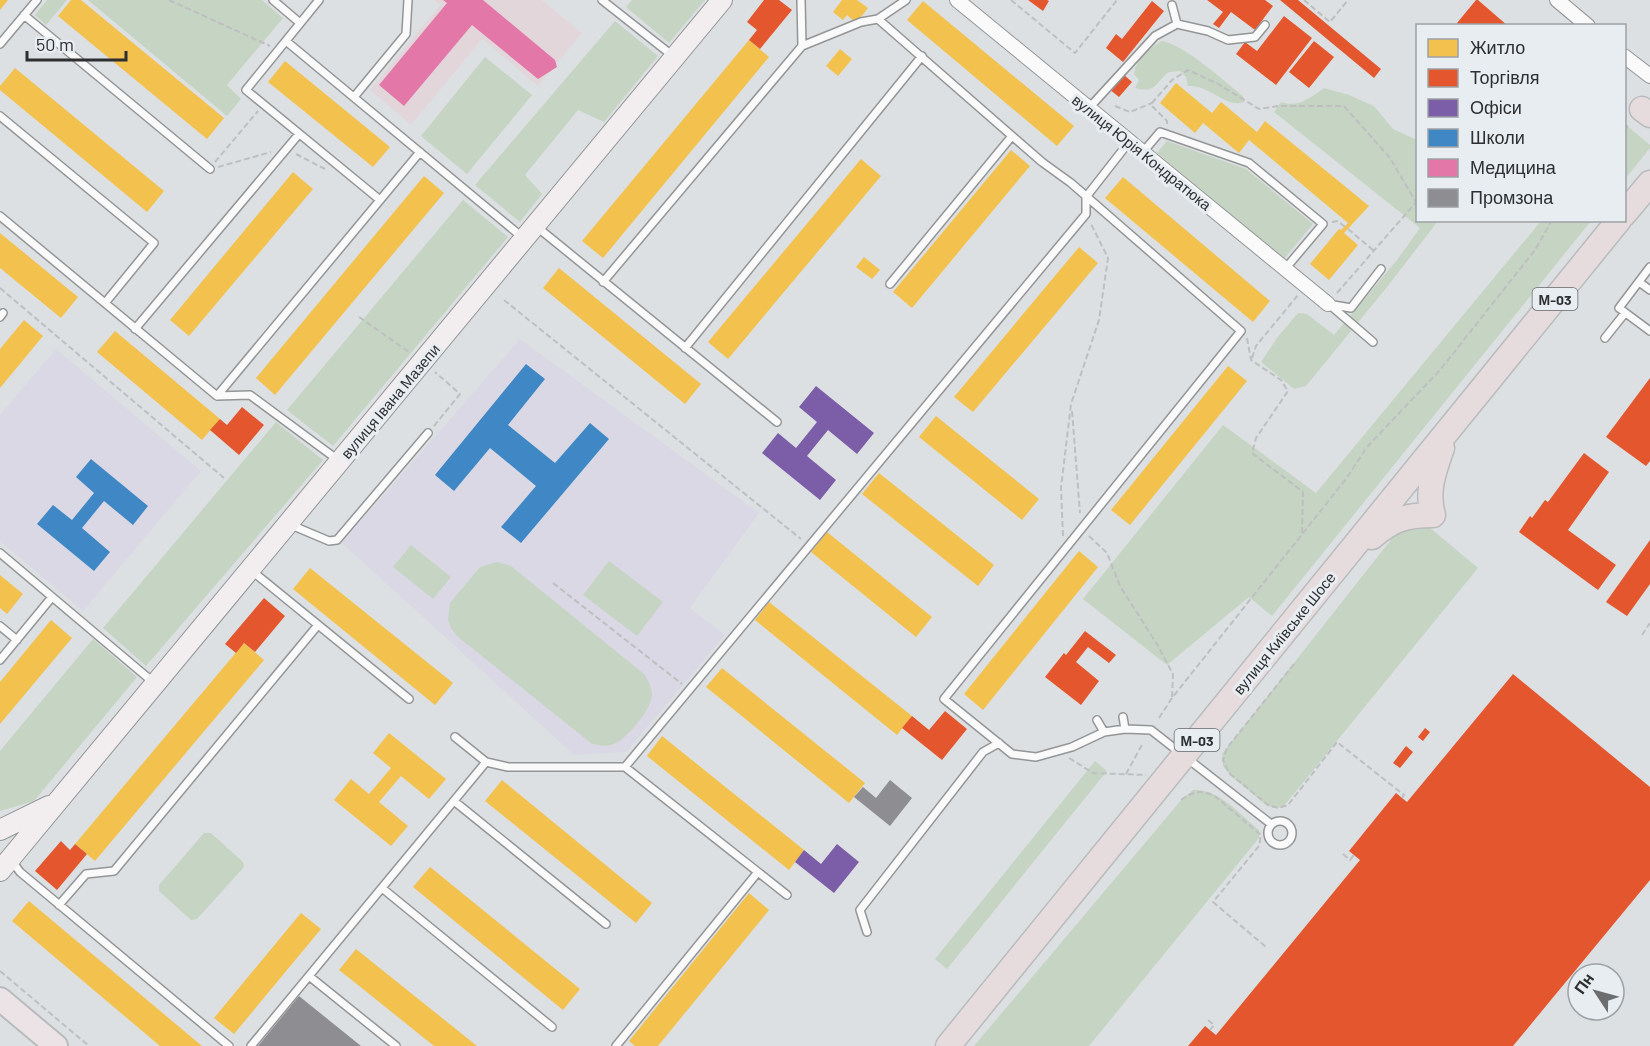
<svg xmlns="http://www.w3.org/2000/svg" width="1650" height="1046" font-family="Barlow,sans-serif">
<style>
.education{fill:#dad8e5}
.medical{fill:#e2d6db}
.green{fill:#c6d4c4}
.homes{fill:#f2c14e}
.shops{fill:#e4572e}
.offices{fill:#7b5ea7}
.schools{fill:#3f88c5}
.health{fill:#e377a8}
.industry{fill:#8d8d92}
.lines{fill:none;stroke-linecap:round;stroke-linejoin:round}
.service-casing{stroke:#939596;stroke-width:10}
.minor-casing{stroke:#939596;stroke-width:16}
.secondary-casing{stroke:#939596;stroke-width:22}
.primary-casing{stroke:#b9bbbc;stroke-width:26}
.trunk-casing{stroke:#b9bbbc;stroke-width:27}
.path{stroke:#bdbfc0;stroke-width:2;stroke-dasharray:6 3;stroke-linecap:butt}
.service{stroke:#fafafb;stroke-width:7}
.minor{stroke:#fafafb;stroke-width:14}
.secondary{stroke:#f2eef0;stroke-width:20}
.primary{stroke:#ebe3e5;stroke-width:22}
.trunk{stroke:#e6dcde;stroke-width:24}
.labels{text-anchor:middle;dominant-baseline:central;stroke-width:6;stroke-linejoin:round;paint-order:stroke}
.shield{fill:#e8edf1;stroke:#65686a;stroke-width:1.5}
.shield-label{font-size:14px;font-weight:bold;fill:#2d2f30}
.street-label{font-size:15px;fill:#2d2f30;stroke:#e8edf1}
</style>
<rect width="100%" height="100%" fill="#dde0e2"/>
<path class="education" d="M520 339 759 513 690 608 725 635 626 752 574 755 342 543Z
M56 349 201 471 83 611 0 541V415Z"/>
<path class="medical" d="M434 0H542L582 33 538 86 482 39 411 125 370 90 440 5Z"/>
<path class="green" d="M47 0H67L46 25 35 15Z
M88 0H262L283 18 227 85 241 99 227 116Z
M632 0H705L669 43 626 7Z
M615 21 658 56 604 122 578 110 525 175 542 194 520 222 475 185Z
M1162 41C1185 45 1224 81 1243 96L1244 102C1226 109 1211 85 1188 86L1186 77 1180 71 1169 72C1155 82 1157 94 1135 88L1139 80 1134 74C1136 59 1149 48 1162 41Z
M485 57 532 95 467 174 421 136Z
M1324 88 1349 95 1374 106 1393 129 1417 140 1418 220 1438 221 1387 287 1306 386 1294 389 1261 362 1277 338 1298 313 1307 314 1334 335 1397 260 1420 228 1274 112 1281 102C1298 108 1310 98 1324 88Z
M1625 124 1650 145V148L1625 179Z
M1167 141 1246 169 1313 224 1284 259 1157 153Z
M463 200 508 237 333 446 287 410Z
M1541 221H1591L1272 616 1249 597 1167 665 1083 599 1223 425 1316 493Z
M276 422 323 460 146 666 103 628Z
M1401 527H1429L1478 568 1283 807 1274 808 1266 805 1231 776 1223 766 1222 754Z
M411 545 451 577 433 599 393 567Z
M609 561 663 602 637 636 583 595Z
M497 562 511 566 644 674C648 680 652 687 652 695 651 710 625 742 611 745 605 747 599 745 592 744L457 636 451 628 448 619 450 603 480 567Z
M93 639 137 677 34 801 0 811V751Z
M1095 761 1107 771 947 969 935 959Z
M1193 790C1220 789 1239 814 1259 830V838L1089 1046H974L1182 799Z
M204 833H211L243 862 244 867 197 919 191 920 159 891V885Z"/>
<path class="homes" d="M0 0H8L0 10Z
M71 0H81L224 118 207 139 58 16Z
M842 0H857L868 8 856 23 847 15 843 20 833 12Z
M923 1 1074 126 1057 146 907 20Z
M749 40 769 57 603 258 582 241Z
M840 49 852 59 838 76 826 66Z
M285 61 390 147 373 167 268 82Z
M15 68 164 191 147 212 0 90V86Z
M1176 83 1212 113 1221 102 1257 132 1265 121 1369 206 1344 233 1358 245 1329 280 1310 264 1339 229 1341 230 1348 223 1249 140 1239 153 1203 123 1195 133 1160 103Z
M1011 150 1030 166 912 308 893 292Z
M861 159 881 176 728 359 708 342Z
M293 172 313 189 189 336 170 320Z
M424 176 444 193 275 395 256 378Z
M1123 177 1270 301 1253 322 1105 198Z
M0 233 78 297 61 318 0 268Z
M1079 247 1098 263 973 412 954 397Z
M864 257 880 270 872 279 856 267Z
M559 268 701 384 685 404 543 288Z
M24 320 43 336 0 388V349Z
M115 331 220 419 202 440 97 352Z
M1228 366 1247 381 1130 525 1111 510Z
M936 416 1039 499 1022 520 919 437Z
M879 473 994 565 978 586 862 494Z
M827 532 932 617 916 637 811 552Z
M1079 551 1098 567 983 710 964 694Z
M310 568 453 683 435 705 293 589Z
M0 575 23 594 7 614 0 608Z
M769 602 912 716 897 735 755 620Z
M51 620 72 638 0 724V682Z
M244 643 264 660 95 861 75 844Z
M722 668 865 783 849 803 706 687Z
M389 733 446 779 429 799 401 776 379 802 408 826 391 846 334 800 351 779 369 794 391 768 373 753Z
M662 736 804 850 789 870 647 756Z
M502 780 652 903 636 923 485 801Z
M430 867 580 989 563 1010 413 887Z
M749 893 769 910 658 1046H635L629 1041Z
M29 901 202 1046H160L12 921Z
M301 913 321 929 234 1034 214 1018Z
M356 949 477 1046H434L353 981 339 970Z"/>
<path class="shops" d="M764 0H779L792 10 760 49 749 40 757 30 747 22Z
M1028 0H1047L1049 1 1043 11Z
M1207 0H1265L1273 6 1255 30 1231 12 1219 28 1213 24 1223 12Z
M1280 0H1298L1381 69 1374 78Z
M1476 0H1478L1508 26H1460L1457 23Z
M1152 1 1164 11 1123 62 1106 48 1116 34 1122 39Z
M1284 16 1312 38 1276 85 1236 54 1245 42 1257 51Z
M1314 41 1334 57 1309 88 1289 72Z
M1123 74 1132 82 1119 97 1109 89Z
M1650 378V461L1646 466 1606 437Z
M242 407 264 425 239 455 210 430 220 419 227 425Z
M1584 453 1609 472 1568 530 1616 565 1598 590 1519 532 1530 516 1532 518 1545 500 1548 502Z
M1650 540V584L1627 616 1606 602Z
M264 598 285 616 255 652 244 643 236 653 225 644Z
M1085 631 1116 655 1109 663 1088 647 1076 662 1099 681 1081 705 1045 677 1064 653 1066 655Z
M1513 674 1650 787V880L1513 1046H1188L1205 1026 1216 1035 1360 860 1349 851 1396 793 1407 802Z
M945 711 967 729 942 760 902 728 912 716 929 730Z
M1425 728 1430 732 1423 741 1418 737Z
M1406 746 1413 752 1400 768 1393 763Z
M61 841 70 850 75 844 87 854 57 890 35 871Z"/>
<path class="offices" d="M816 386 874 433 857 454 828 430 807 456 836 480 820 500 762 453 778 433 796 448 817 422 799 407Z
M837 844 859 862 834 893 795 862 804 850 821 864Z"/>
<path class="schools" d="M526 364 545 379 508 425 555 463 590 423 609 439 521 543 501 527 536 486 490 448 454 491 435 475Z
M91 459 148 506 133 525 104 501 82 528 110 552 94 571 37 524 53 505 72 520 94 493 76 477Z"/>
<path class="health" d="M443 0H483L555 60 557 67 538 79 472 25 404 106 379 85 447 3Z"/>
<path class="industry" d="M890 780 912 798 890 826 854 797 863 787 876 798Z
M299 996 361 1046H258Z"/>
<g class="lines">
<g class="service-casing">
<path id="service" d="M273 0 300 23
M319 0 246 90 380 200
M602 0 673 56
M801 0 802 46
M1172 5 1177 24
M24 15 210 169
M878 19 906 0
M286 41 522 237
M0 44 37 0
M354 97 406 34 408 0
M1089 108 1155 36 1177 24 1208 31 1228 40 1255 37 1265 25
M0 116 154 243 105 303
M1143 152 1160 132 1249 163 1323 224 1285 269
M0 216 217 396 250 395 338 460
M537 227 777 422
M1650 267 1619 308 1650 331
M603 282 802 46 861 22 878 19 1042 162 1071 183 1241 331 944 699 1012 754 1036 757 1072 747 1104 732 1125 729 1151 730 1271 824
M1639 282 1650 290
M890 284 1012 136
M1328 304 1351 308 1381 269
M1330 305 1373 342
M0 317 3 313
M135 329 299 134
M1605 338 1625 313
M685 348 922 56
M217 396 420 152
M291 525 329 541 337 540 428 433
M0 553 153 682
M252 571 409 699
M0 626 17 640
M0 660 52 597
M1123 717 1125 729
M1097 720 1104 732
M455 737 486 762
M625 767 787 895
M454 801 606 924
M1268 833a12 12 0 1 1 24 0a12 12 0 1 1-24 0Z
M12 861 20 872 229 1046
M382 888 552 1027
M59 905 86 874 114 871 318 625
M867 932 860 910 983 752 999 743
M309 976 396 1046
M251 1046 486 762 508 767H625L1086 214V197L1129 142
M616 1046 758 872"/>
</g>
<g class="minor-casing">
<path id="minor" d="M957 0 1328 304
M1557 0 1588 26
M1624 56 1650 76"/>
</g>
<g class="secondary-casing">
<path id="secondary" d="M0 830 49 806
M0 871 722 0"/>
</g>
<g class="primary-casing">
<path id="primary" d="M0 999 56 1046"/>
</g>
<g class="trunk-casing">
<path id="trunk" d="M1642 109 1650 115
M1624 214 1650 183
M1372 537C1393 519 1406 515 1433 515 1426 491 1434 471 1442 448
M948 1046 1619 220"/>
</g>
<path class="path" d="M169 0 270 46
M1011 0 1075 53 1117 0
M1304 0 1330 22 1348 0
M1115 106 1130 112 1152 103
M1167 124V121L1152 106V103L1172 80 1188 70 1218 84 1259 109 1278 106H1344L1390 158 1416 202
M1624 130 1630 123
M296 154 325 169
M215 162 258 111
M218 167 271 152
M1332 222 1338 221 1345 227
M1348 229 1373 250
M0 288 224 478
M1337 293 1418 200
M504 300 801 539
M359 317 409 352
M1247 338 1251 360 1281 380 1288 391 1256 438 1252 453 1303 492 1302 533
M1252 358 1256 346 1298 295
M1072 411 1080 513
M434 426 460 394 435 372
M1063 536 1061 488 1071 404 1099 320 1108 258 1091 224
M1089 536 1107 553 1120 586 1158 646 1173 674 1172 698
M553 583 682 684
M1642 635 1650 623
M1294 664 1227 748 1223 760 1229 773 1268 805 1278 808 1288 805 1337 742 1404 795 1402 798
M1159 718 1172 698 1346 479 1367 447 1440 370 1535 250 1552 220
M1069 758 1093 773 1146 775
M1126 774 1143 743
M1181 800C1194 791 1202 789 1216 797L1261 835 1259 846 1213 902 1266 947
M1343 854 1350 860 1354 855
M0 971 89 1046
M1208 1020 1214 1025 1210 1030"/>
<use href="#service" class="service"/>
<use href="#minor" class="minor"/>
<use href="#secondary" class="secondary"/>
<use href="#primary" class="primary"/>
<use href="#trunk" class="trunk"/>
</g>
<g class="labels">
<g class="shield">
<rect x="1532.5" y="288" width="45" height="22" rx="4.5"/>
<rect x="1174.5" y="729" width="45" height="22" rx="4.5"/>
</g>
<g class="shield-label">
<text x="1555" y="299">М-03</text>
<text x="1197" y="740">М-03</text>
</g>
<g class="street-label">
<text transform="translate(1142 152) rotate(39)">вулиця Юрія Кондратюка</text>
<text transform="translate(390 401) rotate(-50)">вулиця Івана Мазепи</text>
<text transform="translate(1284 633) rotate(-51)">вулиця Київське Шосе</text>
</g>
</g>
<rect x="1416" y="24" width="210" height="198" fill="#e8edf1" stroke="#9da1a4" stroke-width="1.5"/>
<rect x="1428" y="39" width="30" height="18" fill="#f2c14e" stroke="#9da1a4" stroke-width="1.5"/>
<text x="1470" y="54" font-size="18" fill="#2d2f30">Житло</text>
<rect x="1428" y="69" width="30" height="18" fill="#e4572e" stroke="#9da1a4" stroke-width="1.5"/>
<text x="1470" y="84" font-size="18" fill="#2d2f30">Торгівля</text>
<rect x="1428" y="99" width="30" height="18" fill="#7b5ea7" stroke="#9da1a4" stroke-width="1.5"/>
<text x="1470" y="114" font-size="18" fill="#2d2f30">Офіси</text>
<rect x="1428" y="129" width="30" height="18" fill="#3f88c5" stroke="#9da1a4" stroke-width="1.5"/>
<text x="1470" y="144" font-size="18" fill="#2d2f30">Школи</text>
<rect x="1428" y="159" width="30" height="18" fill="#e377a8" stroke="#9da1a4" stroke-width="1.5"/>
<text x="1470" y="174" font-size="18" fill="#2d2f30">Медицина</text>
<rect x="1428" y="189" width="30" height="18" fill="#8d8d92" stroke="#9da1a4" stroke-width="1.5"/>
<text x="1470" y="204" font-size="18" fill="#2d2f30">Промзона</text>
<g transform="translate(1596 992) rotate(306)"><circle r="28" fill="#e8edf1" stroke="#9da1a4" stroke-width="1.5"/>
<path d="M0-4.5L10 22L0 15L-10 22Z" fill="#6b6d6e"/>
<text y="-9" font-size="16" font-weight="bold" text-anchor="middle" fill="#2d2f30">Пн</text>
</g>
<path d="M27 51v9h99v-9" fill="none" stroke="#2d2f30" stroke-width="3"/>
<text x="36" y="51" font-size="18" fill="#2d2f30" stroke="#e8edf1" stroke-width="4.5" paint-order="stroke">50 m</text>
</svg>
